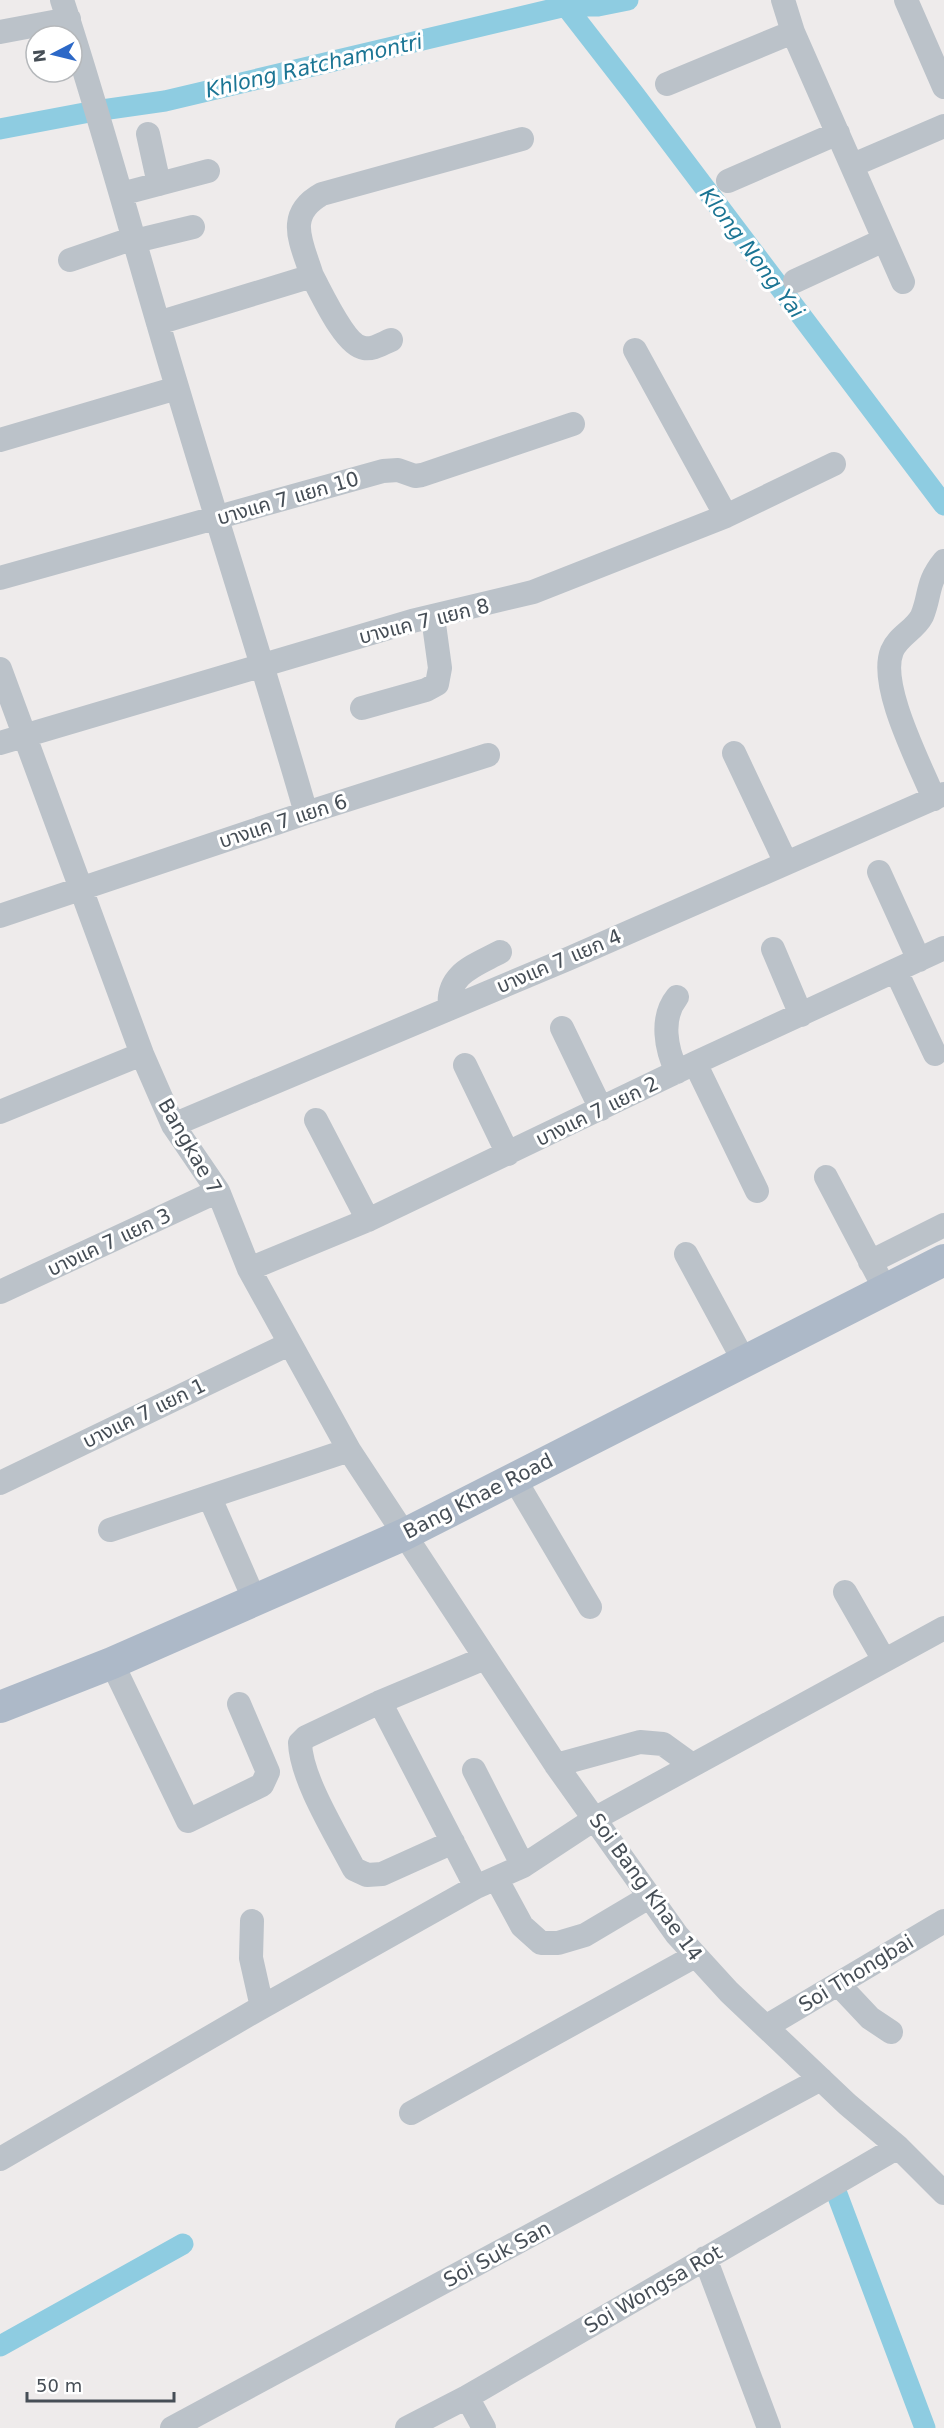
<svg xmlns="http://www.w3.org/2000/svg" width="944" height="2428" font-family="'DejaVu Sans','Noto Sans Thai',sans-serif">
<style>
.lines{fill:none;stroke-linecap:round;stroke-linejoin:round}
.canal{stroke:#8ecce1;stroke-width:21}
.minor{stroke:#bbc2c9;stroke-width:24}
.major{stroke:#adb9c8;stroke-width:32}
.labels{text-anchor:middle;dominant-baseline:central;stroke-width:6;stroke-linejoin:round;paint-order:stroke}
.street-label{font-size:20px;fill:#464e56;stroke:#fff}
.water-label{font-size:21px;font-style:italic;fill:#1b7594;stroke:#fff}
</style>
<rect width="100%" height="100%" fill="#eeebeb"/>
<g class="lines">
<path class="canal" d="M561 0 634 94 944 505
M0 129 95 111 165 101 566 6H598L628 0
M837 2194 925 2428
M0 2346 183 2244"/>
<path class="minor" d="M62 0C104 128 138 258 177 387 219 529 265 670 306 813
M783 0 793 32 903 282
M906 0 944 87
M0 32 69 19
M667 84 793 32
M148 134 159 184
M853 165 944 126
M728 181 838 133
M121 194 208 171
M135 241 193 227
M70 260 134 238
M312 276C321 292 345 346 364 348 373 350 383 343 391 340
M795 281 884 240
M158 323 312 276C302 243 284 215 322 194L522 139
M635 350 726 516
M0 440 177 388
M0 578 383 471 398 470 415 476 422 475 573 424
M0 669 142 1054 173 1125 218 1191 249 1269 349 1450 556 1765 677 1935 729 1992 847 2104 898 2147 944 2193
M362 708 426 690 437 684 440 668 433 617
M0 743 412 621 533 592 726 516 834 464
M734 753 786 863
M934 799C920 764 878 685 892 651 898 636 915 630 922 616 931 594 926 583 944 561
M879 872 919 960
M0 916 306 813 488 755
M773 949 801 1015
M896 971 935 1054
M677 997C660 1018 666 1049 677 1072
M450 1008C446 974 474 966 500 952
M562 1028 601 1109
M695 1063 757 1191
M465 1065 508 1154
M0 1112 142 1054
M316 1120 368 1220
M173 1125 570 958 944 794
M826 1177 885 1289
M686 1254 744 1361
M870 1262 944 1225
M249 1269 368 1220 695 1063 944 948
M0 1292 218 1191
M514 1478 590 1607
M0 1483 289 1344
M210 1498 255 1601
M110 1530 349 1450
M845 1592 884 1660
M112 1663 188 1821 262 1785 268 1772 239 1704
M380 1702 476 1887
M556 1765 640 1742 663 1744 692 1765
M474 1770 523 1866
M453 1842 382 1874 367 1875 354 1869C337 1836 301 1779 300 1743L306 1737 380 1702 485 1658
M496 1878 522 1926 541 1943H558L585 1935 649 1897
M252 1921 251 1958 262 2007
M838 1984 870 2018 891 2032
M767 2026 944 1921
M411 2113 695 1956
M0 2159 262 2007 476 1887 523 1866 596 1818 944 1628
M705 2258 769 2428
M467 2397 484 2428
M172 2428 821 2079
M407 2428 467 2397 898 2147"/>
<path class="major" d="M0 1707 112 1663 403 1535 944 1260"/>
</g>
<g class="labels">
<g class="street-label">
<text transform="translate(288 498) rotate(-16)">บางแค 7 แยก 10</text>
<text transform="translate(424 621) rotate(-14)">บางแค 7 แยก 8</text>
<text transform="translate(283 821) rotate(-18)">บางแค 7 แยก 6</text>
<text transform="translate(559 961) rotate(-23)">บางแค 7 แยก 4</text>
<text transform="translate(597 1111) rotate(-26)">บางแค 7 แยก 2</text>
<text transform="translate(190 1146) rotate(60)">Bangkae 7</text>
<text transform="translate(109 1242) rotate(-25)">บางแค 7 แยก 3</text>
<text transform="translate(144 1413) rotate(-26)">บางแค 7 แยก 1</text>
<text transform="translate(478 1496) rotate(-27)">Bang Khae Road</text>
<text transform="translate(646 1887) rotate(54)">Soi Bang Khae 14</text>
<text transform="translate(856 1973) rotate(-31)">Soi Thongbai</text>
<text transform="translate(497 2254) rotate(-28)">Soi Suk San</text>
<text transform="translate(653 2289) rotate(-30)">Soi Wongsa Rot</text>
</g>
<g class="water-label">
<text transform="translate(314 66) rotate(-13)">Khlong Ratchamontri</text>
<text transform="translate(752 253) rotate(53)">Klong Nong Yai</text>
</g>
</g>
<g transform="translate(54 54) rotate(263)"><circle r="28" fill="#ffffff" stroke="#b5b8bb" stroke-width="1.5"/>
<path d="M0-4.5L10 22L0 15L-10 22Z" fill="#2c68c7"/>
<text y="-9" font-size="16" font-weight="bold" text-anchor="middle" fill="#464e56">N</text>
</g>
<path d="M27 2392v9h147v-9" fill="none" stroke="#464e56" stroke-width="3"/>
<text x="36" y="2392" font-size="18" fill="#464e56" stroke="#ffffff" stroke-width="4.5" paint-order="stroke">50 m</text>
</svg>
